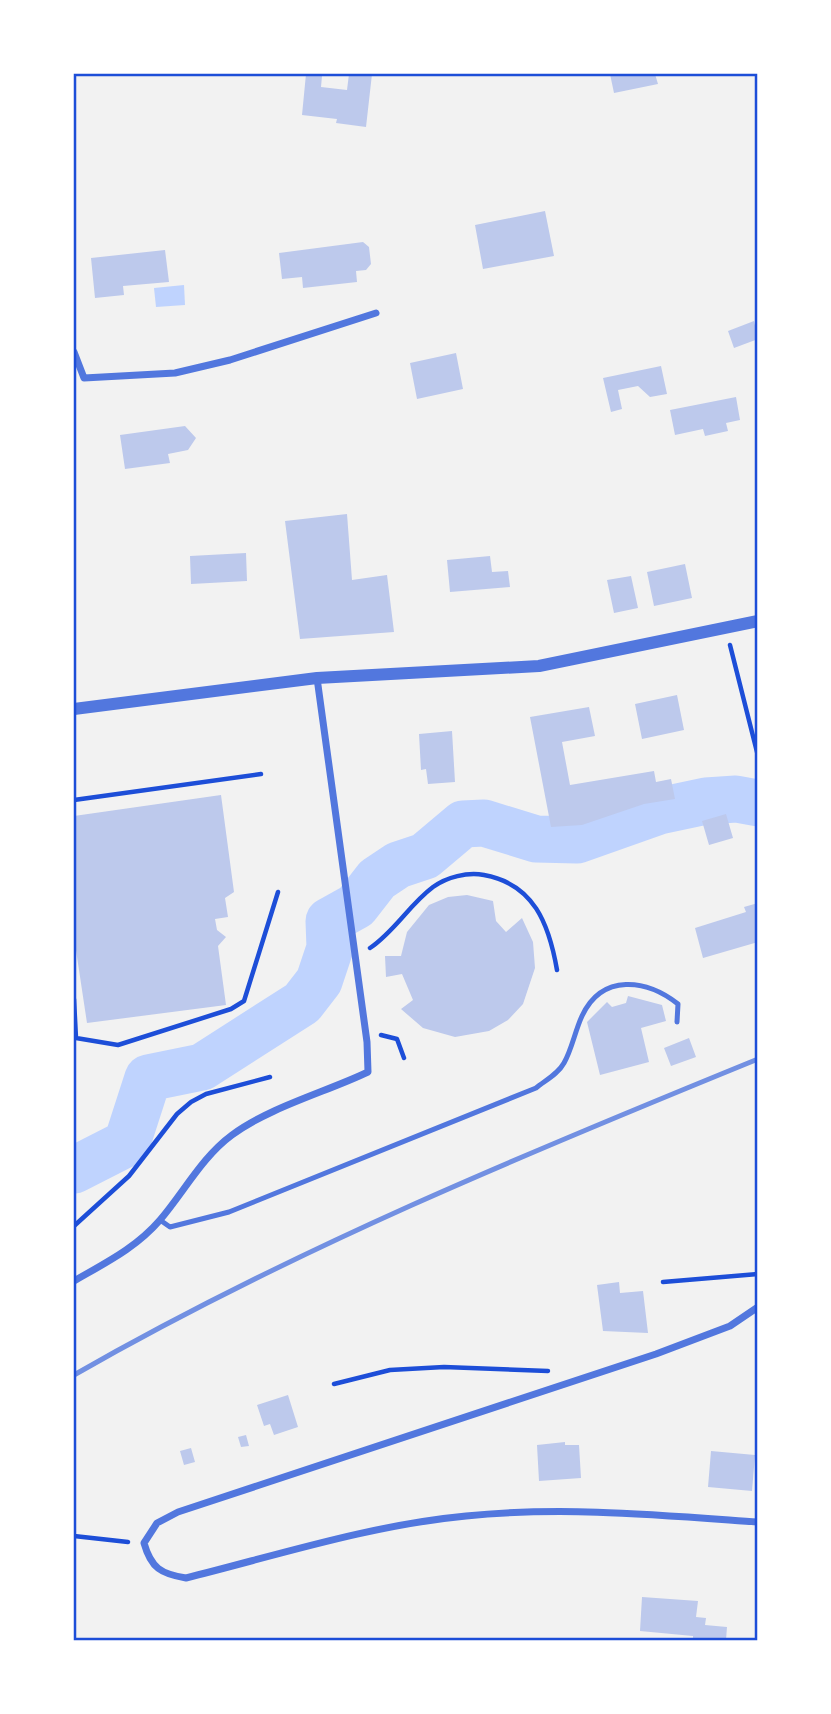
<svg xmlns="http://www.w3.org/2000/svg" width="831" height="1714" font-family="'IBM Plex Sans',sans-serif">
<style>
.water{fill:#bfd3fe}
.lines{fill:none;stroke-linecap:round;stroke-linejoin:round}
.river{stroke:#bfd3fe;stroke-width:47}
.building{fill:#bdc9ec}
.path{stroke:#1d4ed8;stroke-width:4.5}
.service{stroke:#5277de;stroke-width:5}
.minor{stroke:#5277de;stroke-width:7}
.tertiary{stroke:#5277de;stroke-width:12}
.rail{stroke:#7290e2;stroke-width:5}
.neatline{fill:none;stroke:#1d4ed8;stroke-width:2.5}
</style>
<rect width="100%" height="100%" fill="#f2f2f2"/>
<path class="water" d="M184 285 185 305 156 307 154 288Z"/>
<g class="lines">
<path class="river" d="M74 1170 127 1143 148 1078 202 1067 302 1003 319 981 330 948 329 921 356 906 377 879 398 865 425 856 463 824 484 823 536 839 577 840 659 811 706 801 736 799 758 803"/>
</g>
<path class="building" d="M306 74 322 76 321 87 347 90 349 74H372L366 127 336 123 337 119 302 115Z
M610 74H655L658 84 614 93Z
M545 211 554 256 483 269 475 225Z
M363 242 369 247 371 264 366 270 356 271 357 282 303 288 302 277 282 279 279 253Z
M165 250 169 282 123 286 124 295 95 298 91 258Z
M754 321 758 339 734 348 728 331Z
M456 353 463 389 417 399 410 363Z
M661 366 667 394 650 397 638 386 618 390 622 409 611 412 603 378Z
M736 397 740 420 726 423 728 431 705 436 703 429 675 435 670 410Z
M185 426 196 438 188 450 168 454 170 463 125 469 120 435Z
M347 514 352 580 387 575 394 632 300 639 285 521Z
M246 553 247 581 191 584 190 556Z
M490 556 492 572 508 571 510 587 450 592 447 560Z
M685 564 692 598 654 606 647 572Z
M631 576 638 608 614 613 607 580Z
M677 695 684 730 642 739 635 704Z
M589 707 595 736 562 742 570 785 654 771 656 782 671 779 675 799 644 804 582 825 551 827 530 717Z
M452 731 455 782 428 784 426 769 421 770 419 734Z
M221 795 234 892 225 898 228 917 215 919 217 930 226 937 218 946 226 1005 87 1023 74 937V816Z
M726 814 733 838 709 845 702 821Z
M467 895 493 901 496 921 506 932 522 918 533 942 535 968 523 1004 508 1020 489 1031 455 1037 423 1028 401 1009 413 1000 402 974 386 977 385 956H401L407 932 429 905 448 897Z
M758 903V942L703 958 695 928 746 912 744 907Z
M628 996 662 1005 666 1021 641 1028 649 1062 600 1075 587 1022 607 1002 612 1007 626 1003Z
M689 1038 696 1057 671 1066 664 1048Z
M619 1282 620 1293 643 1291 648 1333 603 1331 597 1285Z
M288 1395 298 1427 274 1435 270 1424 264 1426 257 1405Z
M246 1435 249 1446 241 1447 238 1437Z
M565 1442V1445H579L581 1478 539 1481 537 1445Z
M191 1448 195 1462 184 1465 180 1451Z
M711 1451 755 1455 752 1491 708 1487Z
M642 1597 698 1601 696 1617 706 1618 705 1625 727 1627 726 1640H693V1636L640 1631Z"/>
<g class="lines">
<path class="path" d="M730 645 758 756
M74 800 261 774
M370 948C395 931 409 905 433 887 447 877 467 872 484 875 534 884 549 924 557 970
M74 999 76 1038 118 1045 231 1009 244 1001 278 892
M381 1035 397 1039 404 1058
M74 1226 129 1176 177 1114 191 1102 206 1094 270 1077
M663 1282 758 1274
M334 1384 390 1370 444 1367 548 1371
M74 1536 128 1542"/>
<path class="service" d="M160 1220 170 1227 229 1212 536 1088C546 1080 558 1074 564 1063 572 1049 575 1031 582 1016 602 973 647 979 678 1004L677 1022"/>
<path class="minor" d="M74 352 84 378 175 373 230 360 376 313
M74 1281C105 1263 136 1248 160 1220 184 1192 202 1157 232 1135 270 1107 326 1092 368 1072L367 1042 317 678
M758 1307 730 1326 656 1354 178 1512 157 1523 144 1543C151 1568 161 1574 186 1578 278 1555 371 1525 466 1516 563 1506 660 1515 758 1522"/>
<path class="tertiary" d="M74 709 317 678 539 666 758 621"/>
<path class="rail" d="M74 1375C292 1250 525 1154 758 1059"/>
</g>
<rect width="831" height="1714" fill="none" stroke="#ffffff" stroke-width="150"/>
<rect x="75" y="75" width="681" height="1564" class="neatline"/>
</svg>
